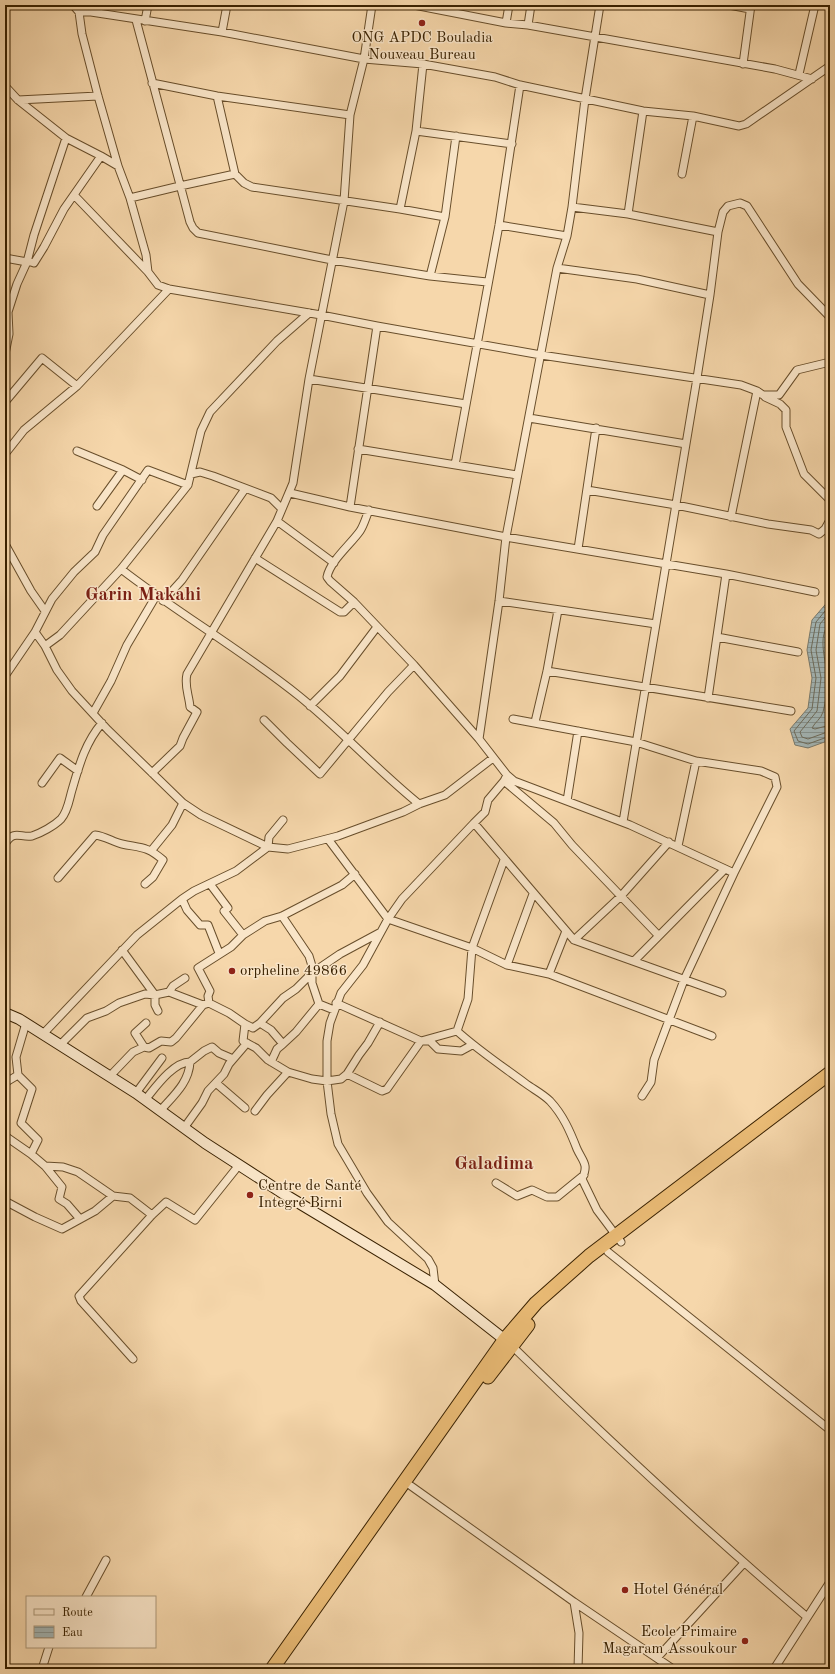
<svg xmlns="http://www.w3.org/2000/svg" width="835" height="1674" font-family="'Old Standard TT',serif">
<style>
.water{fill:url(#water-rules);stroke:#797a6d}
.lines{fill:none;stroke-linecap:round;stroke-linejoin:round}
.shore{stroke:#6e6c5b;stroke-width:1}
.street-casing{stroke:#684e2b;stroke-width:9}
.secondary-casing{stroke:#392100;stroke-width:12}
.highway-casing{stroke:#392100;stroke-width:15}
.street{stroke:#f9e5c8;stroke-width:7}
.secondary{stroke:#f9e5c8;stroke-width:10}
.highway{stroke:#ebbc76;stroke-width:13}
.poi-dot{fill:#8f2418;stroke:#f9e5c8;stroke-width:1.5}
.labels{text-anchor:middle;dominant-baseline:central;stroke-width:3;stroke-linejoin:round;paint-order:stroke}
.poi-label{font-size:15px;fill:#392100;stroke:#f9e5c8;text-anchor:start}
.district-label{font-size:19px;font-weight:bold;fill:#7a1f14;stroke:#f9e5c8}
</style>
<defs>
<pattern id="water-rules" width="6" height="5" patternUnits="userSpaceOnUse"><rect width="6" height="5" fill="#a3b6b6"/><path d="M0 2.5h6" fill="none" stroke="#869492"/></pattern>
</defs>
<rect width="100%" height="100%" fill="#f6d7ab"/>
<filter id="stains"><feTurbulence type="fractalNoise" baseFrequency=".005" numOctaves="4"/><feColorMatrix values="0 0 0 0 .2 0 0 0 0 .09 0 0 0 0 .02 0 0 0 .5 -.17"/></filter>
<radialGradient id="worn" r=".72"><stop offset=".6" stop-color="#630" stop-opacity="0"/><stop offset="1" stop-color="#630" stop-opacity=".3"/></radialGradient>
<path class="water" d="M830 599V740L808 748 795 745 790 729 808 708 812 678 807 650 812 620Z"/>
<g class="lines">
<path class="shore" d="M830 605 816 622 811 650 816 678 812 709 794 731 798 741 808 744 830 736
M830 612 820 624 816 650 821 678 817 711 800 732 802 737 808 739 830 731
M830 622C816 638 827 660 827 679 827 689 826 702 823 712 821 719 815 722 812 728L815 729 830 725"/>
<g class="street-casing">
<path id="street" d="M73 5 79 12 82 34 98 96 118 166 130 198 146 255 148 272 158 285 169 289 321 315 377 326 541 355 741 385 757 391 763 395H779L797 370 830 362
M414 5 506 23 528 25 775 69 812 79
M600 5 585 99 572 207 567 236 557 268 506 537 499 601 479 739 507 775 514 781 630 825 734 873
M729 5 750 9
M79 12H91L222 32 364 59 423 64 495 77 520 85 643 111 693 116 739 126 746 124 830 66
M136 20 190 222 193 228 198 233 332 260 430 276 487 282
M145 21 148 5
M506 23 509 5
M528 25 531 5
M222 32 227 5
M743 64 751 5
M799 74 815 5
M152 83 217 96 350 115
M5 86 18 100 66 138 101 156
M217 96 235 174 244 183 252 187 400 209 445 217
M18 100 98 96
M416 131 512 144
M682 174 693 116
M74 195 148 272
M130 198 180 186 235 174
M572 207 628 214 718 232
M400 209 416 131 423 64
M628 214 643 111
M499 225 567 236
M5 258 27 262
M28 261 34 263 44 247 64 209 101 156 118 166
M557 268 637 279 710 295
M430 276 445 217 456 136
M5 354 9 334 8 312 17 284 27 262 34 235 66 138
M309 379 466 404
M765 397 780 404 786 410V427L804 474 830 500
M5 402 42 358 77 386
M529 418 686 444
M358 449 517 475
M77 451 123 470 142 480
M5 454 24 430 77 386 169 289
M455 465 499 225 520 85
M191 474 200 472 213 476 271 498 282 509
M188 485 201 431 210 412 277 341 309 313
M587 490 676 505 768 524 811 530 819 534 825 529 830 520
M290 493 350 507 506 537 726 574 815 592
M97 506 123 470
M350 507 377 326
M369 510C366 517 364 525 360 531 351 544 330 561 327 577L330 581 354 602 414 665 479 739
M731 517 757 391
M277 521 334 563
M5 544 31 591 45 611
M578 549 596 428
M255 558 340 612H344L354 602
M121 569C179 614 242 650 299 696 341 730 377 770 419 804
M163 601 182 580 245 489
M499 601 656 624
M717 637 798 652
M45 646 60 635 121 569 188 485 148 470 103 535 95 552 74 572 52 599 35 632 45 646 57 670 72 691 108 730 183 803 201 815 268 847 269 837 283 820
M547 671 791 711
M5 676 35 632
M708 698 726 574
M310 706 340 676 377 627
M93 713 111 681 127 645 156 596
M513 719 636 742 696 761 761 771 775 777 777 787 734 873 684 980 654 1060 651 1082 642 1096
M264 720 287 743 320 774 388 692 414 665
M535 722 547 671 558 610
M152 773 180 746 183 738 197 712 190 707C189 695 184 686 187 674L277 521 293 483 309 379 344 201 350 115 364 59 372 5
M507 775 504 781 488 800 485 812 474 823 574 940 621 896 669 842
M504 781 554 823 572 845 658 935
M42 783 60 758 78 771
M567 801 578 731
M623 822 697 378 710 295 718 232 723 212 728 206 740 203 747 206 798 284 830 317
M328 839 388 919 472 948 507 965 549 974 712 1036
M5 844C14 829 20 838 32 836 41 833 54 826 61 819 68 811 69 800 72 790 79 766 85 743 102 723
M678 846 696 761
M151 851 172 825 183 803
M58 878 95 835C105 836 113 842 122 844 141 848 147 846 163 860L153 877 145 884
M210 884 228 908 224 911 243 935
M182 899 187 910 200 925H208L219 953
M282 916 309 956 312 966V983L319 1004 334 1010
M574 940 722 993
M122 950 155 995V1005L158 1011
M634 961 725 869
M507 965 533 894
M549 974 566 931
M169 992 173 986 185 978
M209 1003 208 996 210 991 198 968 231 947 243 935 265 921 282 916 342 885 355 874
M336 1003 421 1041H430L438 1049 461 1051 472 1045
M26 1023 16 1057 18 1075 32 1089 21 1123 38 1140 31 1154
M260 1023 271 1030 283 1044 296 1032 319 1004
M245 1024 253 1028 260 1023 283 998 296 989 312 973 340 954 379 933
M457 1031C478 1050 502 1066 525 1083 533 1089 543 1094 550 1101 563 1115 570 1131 577 1149 583 1162 589 1164 582 1179L597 1210 621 1242
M43 1034 137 935 182 899 194 891 236 871 268 847 288 849 338 836 403 812 419 804 445 795 493 758
M60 1045 87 1018 106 1011 119 1003 145 994 155 995 169 992 203 1005
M144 1047 135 1033 146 1023
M271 1062 277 1049 283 1044
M347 1074 382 1091 387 1089 421 1041 457 1031 468 999 472 948 504 860
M110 1076 133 1052 144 1047 149 1048 161 1041 171 1042 176 1038 203 1005 209 1003 229 1013 245 1024 243 1041 256 1048 268 1060 288 1072 312 1079 327 1081 341 1079 347 1074 359 1055 368 1043 380 1022
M5 1080 8 1081 18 1075
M216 1083 245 1108
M136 1093 162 1058
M145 1100C155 1088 173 1062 190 1062L204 1051 212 1047 219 1053 233 1059
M160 1111C173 1096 189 1083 190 1062
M255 1111 267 1095 288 1072
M184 1128 202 1103 208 1091 224 1074 229 1064 247 1043
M5 1136 31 1154 45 1166 63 1167 78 1172 113 1196 130 1198 152 1215
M45 1166 62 1187 59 1199 67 1204 80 1219
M496 1183 517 1196 532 1190 547 1197H557L584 1175
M5 1201 35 1217 62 1229 95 1211 113 1196
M608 1252 830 1430
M435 1285 433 1268 428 1259 388 1222 367 1193 338 1144 331 1114 327 1081V1041L330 1023 341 993 363 965 388 919 402 899 474 823
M511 1345C607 1439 705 1530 807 1617
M133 1359 81 1301 79 1296 152 1215 166 1202 195 1220 239 1165
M411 1486 574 1602 673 1669
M86 1597 106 1560
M574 1602 579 1633 578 1669
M657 1658 744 1563
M42 1669 49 1647
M774 1669 830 1582"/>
</g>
<g class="secondary-casing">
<path id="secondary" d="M5 1013 19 1019 136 1093 205 1143 284 1194 435 1285 509 1343"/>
</g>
<g class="highway-casing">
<path id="highway" d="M488 1377 528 1325
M272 1669 505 1339 536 1303 589 1256 830 1073"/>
</g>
<use href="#street" class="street"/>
<use href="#secondary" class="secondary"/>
<use href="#highway" class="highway"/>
</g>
<g class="poi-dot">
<circle cx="422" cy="23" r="4"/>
<circle cx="232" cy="971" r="4"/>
<circle cx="250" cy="1195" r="4"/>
<circle cx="625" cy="1590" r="4"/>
<circle cx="745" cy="1641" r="4"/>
</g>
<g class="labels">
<g class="poi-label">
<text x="422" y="38" text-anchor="middle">ONG APDC Bouladia<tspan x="422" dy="17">Nouveau Bureau</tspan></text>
<text x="240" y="971">orpheline 49866</text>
<text x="258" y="1186">Centre de Santé<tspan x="258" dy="17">Integré Birni</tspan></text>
<text x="633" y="1590">Hotel Général</text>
<text x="737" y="1632" text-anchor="end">Ecole Primaire<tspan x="737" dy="17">Magaram Assoukour</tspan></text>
</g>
<g class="district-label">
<text x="143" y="595">Garin Makahi</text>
<text x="494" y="1164">Galadima</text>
</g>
</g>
<rect width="835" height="1674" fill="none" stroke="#f6d7ab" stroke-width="20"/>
<rect x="6" y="6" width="823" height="1662" fill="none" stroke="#392100" stroke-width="2"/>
<rect x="10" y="10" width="815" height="1654" fill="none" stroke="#392100"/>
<rect x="26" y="1596" width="130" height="52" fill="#f9e5c8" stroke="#ac9778"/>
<rect x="34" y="1609" width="20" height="6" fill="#f9e5c8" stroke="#ac9778"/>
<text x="62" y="1616" font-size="12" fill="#392100">Route</text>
<rect x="34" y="1626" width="20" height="12" fill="url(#water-rules)" stroke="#ac9778"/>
<text x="62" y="1636" font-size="12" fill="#392100">Eau</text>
<rect width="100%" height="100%" filter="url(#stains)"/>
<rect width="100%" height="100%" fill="url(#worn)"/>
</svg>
